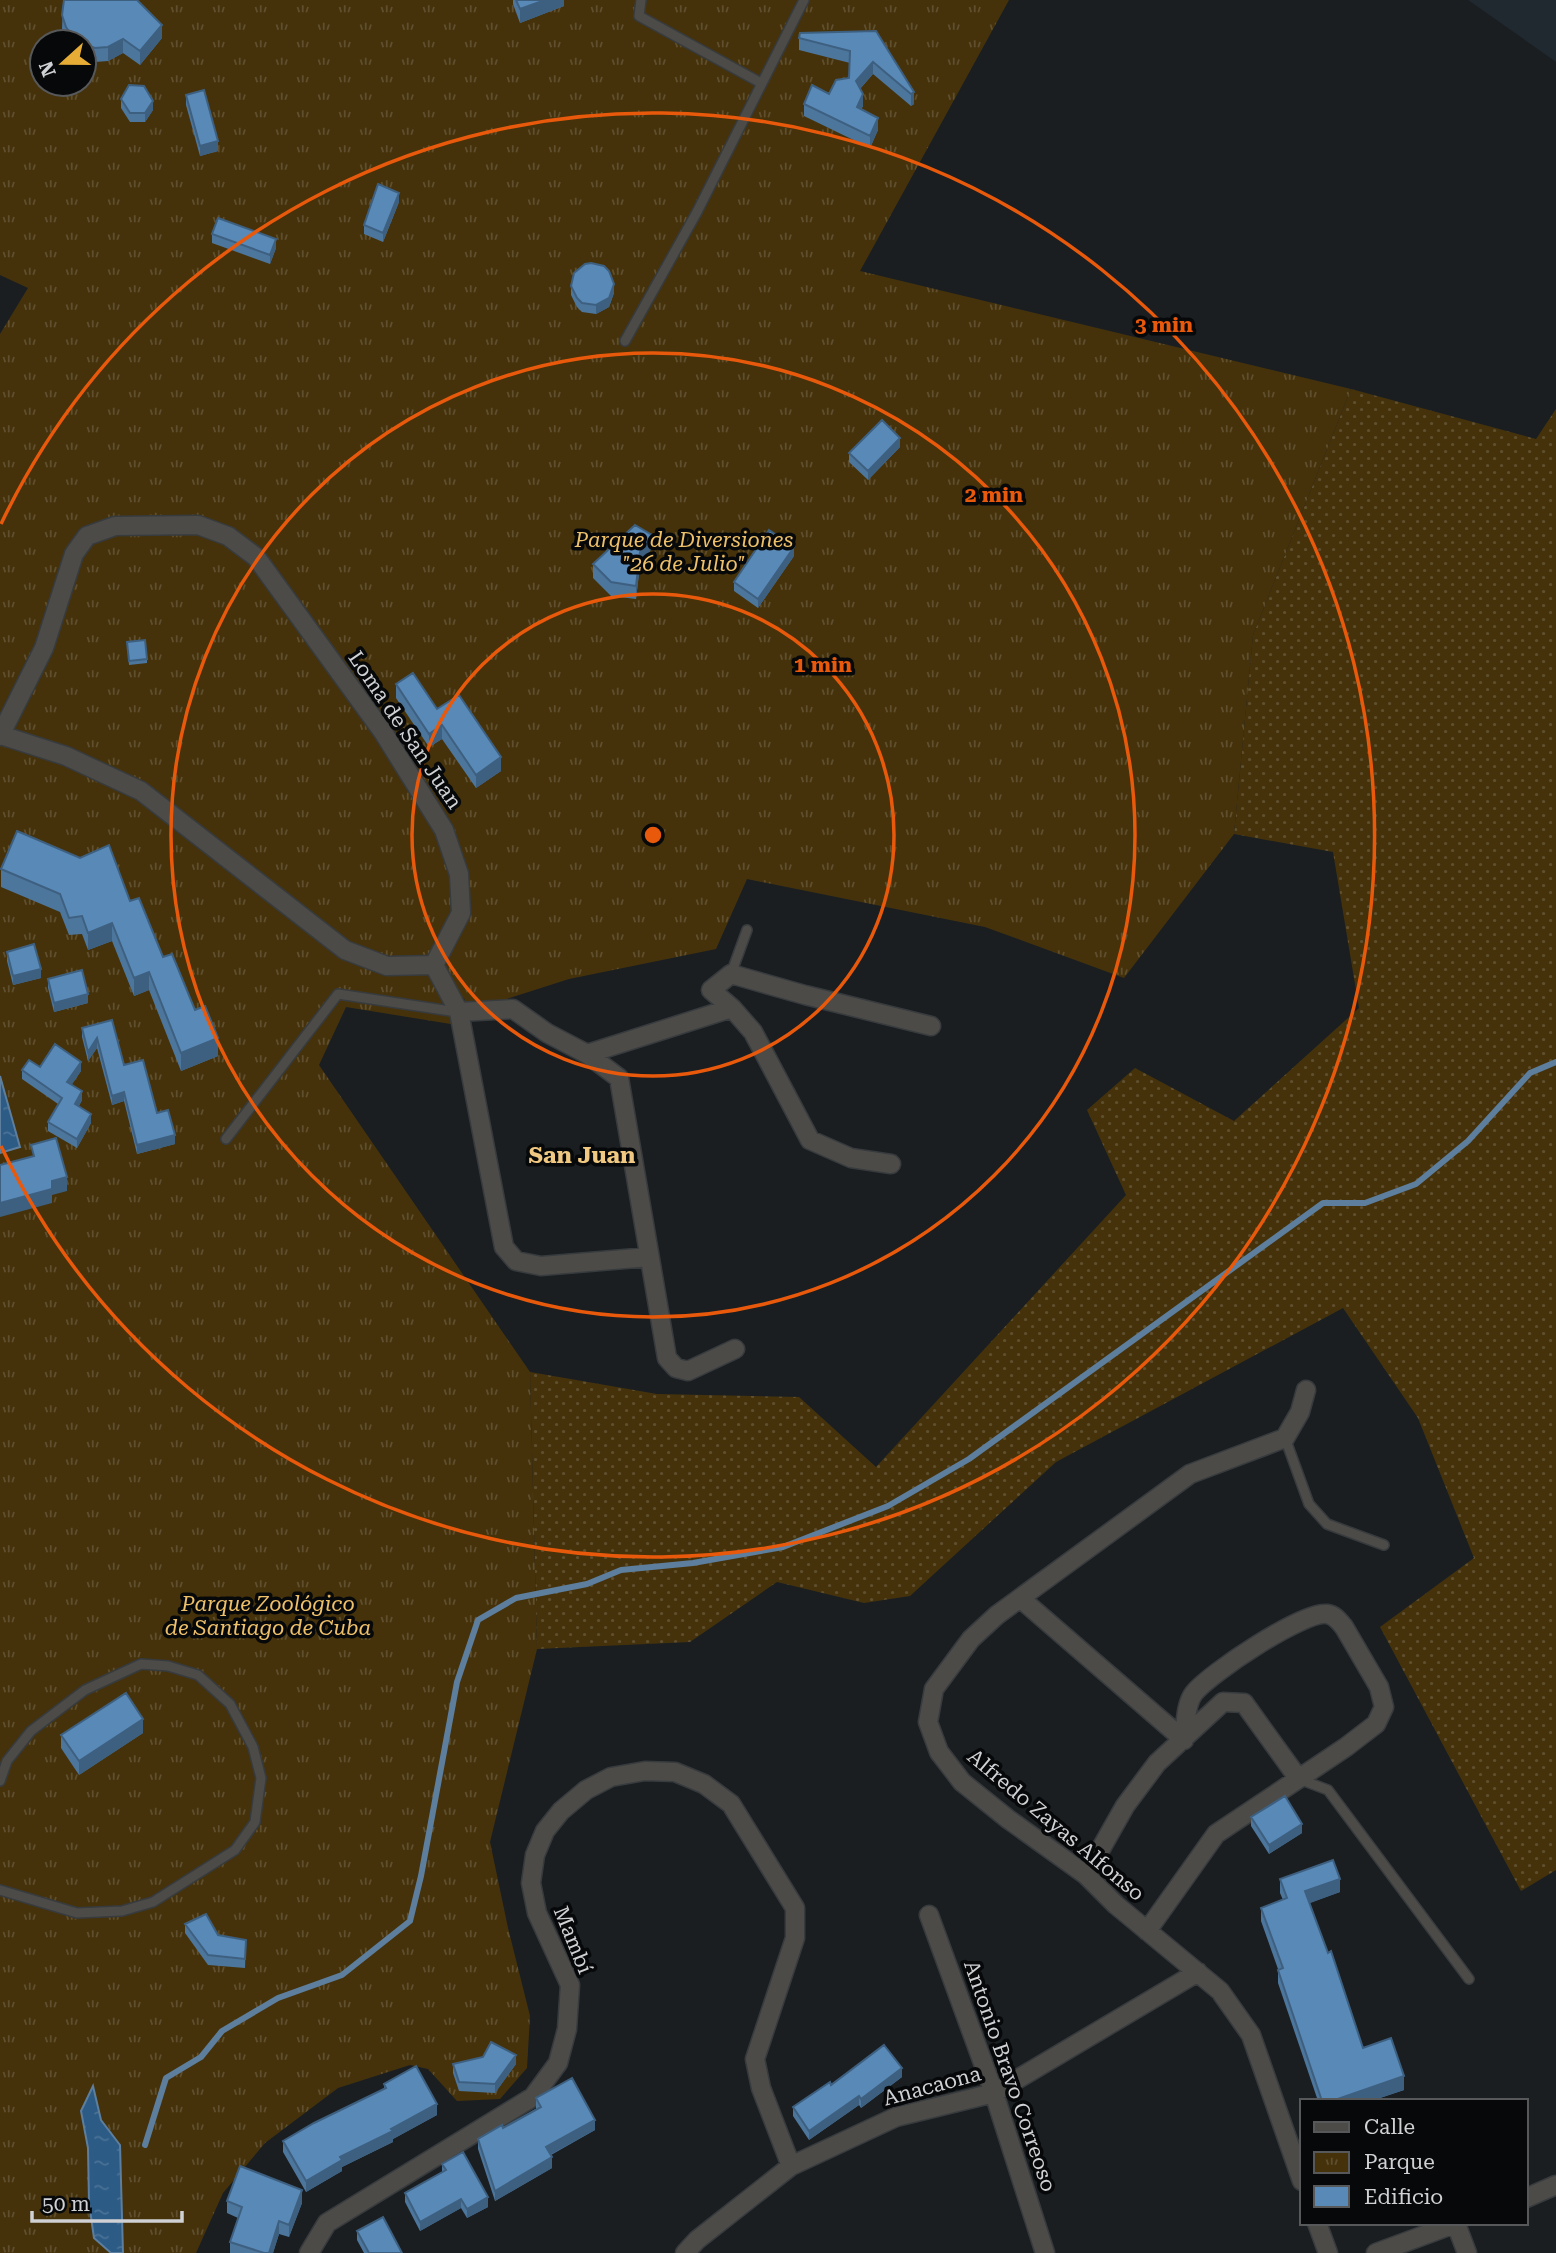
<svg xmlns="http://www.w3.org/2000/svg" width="1556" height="2253" font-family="'Roboto Serif',serif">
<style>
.built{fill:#202830}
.grass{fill:url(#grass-dots)}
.park{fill:url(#park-tufts);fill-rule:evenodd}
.water{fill:url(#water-ripples);stroke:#5d7e9d;stroke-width:2}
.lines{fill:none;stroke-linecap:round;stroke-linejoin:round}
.stream{stroke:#5d7e9d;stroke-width:6}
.service-casing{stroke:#373b3e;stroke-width:12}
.minor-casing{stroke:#373b3e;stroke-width:21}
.service{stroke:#4c4b48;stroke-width:9}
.minor{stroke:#4c4b48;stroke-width:18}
.wall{fill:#4d769d}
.shaded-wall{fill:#3e6080}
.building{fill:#5989b7;stroke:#3e6080;stroke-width:2}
.ring{fill:none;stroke:#e8590c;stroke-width:3.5}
.labels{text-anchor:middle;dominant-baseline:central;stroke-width:7;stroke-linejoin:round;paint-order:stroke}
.park-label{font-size:21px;font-style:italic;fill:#efc06a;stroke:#060809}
.street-label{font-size:21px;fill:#cfd1d4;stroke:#060809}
.neighbourhood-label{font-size:23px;font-weight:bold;fill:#f0c881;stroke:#060809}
.centre{fill:#e8590c;stroke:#060809;stroke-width:3.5}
.ring-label{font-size:21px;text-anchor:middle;font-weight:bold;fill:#e8590c;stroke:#060809;stroke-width:7;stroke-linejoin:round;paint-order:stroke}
</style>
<defs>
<pattern id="grass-dots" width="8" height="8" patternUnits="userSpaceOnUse" patternTransform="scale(1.75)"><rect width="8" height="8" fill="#45320b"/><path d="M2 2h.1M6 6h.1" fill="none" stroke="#5f4f2e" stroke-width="1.8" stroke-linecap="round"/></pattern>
<pattern id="park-tufts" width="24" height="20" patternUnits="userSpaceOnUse" patternTransform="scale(1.75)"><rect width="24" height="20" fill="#45320b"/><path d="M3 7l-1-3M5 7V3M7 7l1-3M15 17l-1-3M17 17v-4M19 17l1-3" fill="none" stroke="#5f4f2e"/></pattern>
<pattern id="water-ripples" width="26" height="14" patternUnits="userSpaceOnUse" patternTransform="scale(1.75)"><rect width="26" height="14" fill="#2c5b86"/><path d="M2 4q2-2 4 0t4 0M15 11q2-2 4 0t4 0" fill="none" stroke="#4a7296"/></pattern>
</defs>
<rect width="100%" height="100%" fill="#1a1e21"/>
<path class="built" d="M1468 0H1556V62Z"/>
<path class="grass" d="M1351 389 1536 439 1556 409V1870L1521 1891 1380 1627 1474 1558 1418 1418 1343 1308 1056 1462 910 1596 864 1603 777 1582 690 1642 537 1649 530 1372 657 1394 799 1397 876 1467 1126 1195 1087 1110 1135 1068 1234 1121 1359 1008 1333 852 1234 834 1253 635Z"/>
<path class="park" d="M0 0H1009L860 271 1351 389 1253 635 1234 834 1124 978 985 927 747 879 716 949 569 979 469 1011 464 998 451 997 457 1025 346 1007 319 1065 530 1372 537 1649 490 1842 508 1928 530 2016 527 2068 500 2099 457 2101 428 2069 410 2065 338 2088 265 2143 223 2193 196 2253H0V334L28 288 0 275ZM42 42H84V84H42Z"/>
<path class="water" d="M0 1076 20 1147 0 1153Z
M93 2086 101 2120 120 2145 123 2253H111L94 2238 89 2203 88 2148 81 2111Z"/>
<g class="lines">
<path class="stream" d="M145 2145 166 2078 201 2057 222 2031 278 1998 342 1975 410 1921 421 1876 457 1682 478 1620 516 1598 587 1584 621 1570 693 1563 783 1547 888 1506 969 1459 1323 1203H1365L1416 1184 1468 1141 1530 1073 1556 1062"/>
<g class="service-casing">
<path id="service" d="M641 0 639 16 761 83
M625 341 697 212 804 0
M731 974 747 930
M226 1139 338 994 457 1012
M1285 1438 1309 1504 1327 1524 1384 1545
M1299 1779 1328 1790 1469 1979
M0 1781 7 1761 31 1731 85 1690 141 1664 168 1666 198 1675 230 1704 253 1747 261 1778 255 1822 235 1850 153 1902 122 1911 77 1913 0 1890"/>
</g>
<g class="minor-casing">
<path id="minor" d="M1 735 66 756 141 791 345 950 387 966 434 965
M0 736 44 648 74 554 87 536 115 526 198 525 228 536 256 557 383 732 444 830 459 874 461 913 434 965
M434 965 459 1012 504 1247 516 1261 541 1266 649 1257
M459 1012 513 1009 547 1033 587 1054 619 1078 667 1358 676 1368 688 1371 735 1349
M587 1054 732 1008
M891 1164 851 1158 810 1140 753 1032 732 1008 711 990 731 974 805 995 931 1026
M1020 1598 1184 1740
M1086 1875 1125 1806 1157 1763 1223 1702 1244 1703 1298 1778
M929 1915 994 2093 1045 2253
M1147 1931 1216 1834 1346 1747 1376 1724 1384 1707 1379 1687 1344 1627C1339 1621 1335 1615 1327 1614 1303 1611 1210 1673 1194 1693 1185 1705 1186 1725 1184 1740
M1302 2181 1251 2035 1220 1991 1116 1905 1086 1875 1008 1819 962 1782 939 1752 928 1722 934 1689 971 1639 997 1615 1190 1474 1285 1438 1300 1412 1306 1390
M1526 2198 1556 2185
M1317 2223 1328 2253
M1456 2224 1467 2253
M309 2253 327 2223 533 2097 558 2063 567 2029 570 1985 537 1913 531 1883 535 1855 545 1831 561 1811 586 1790 611 1777 645 1771 675 1772 704 1784 731 1804 795 1908V1938L755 2059 761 2088 791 2166
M685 2253 697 2240 791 2166 896 2117 994 2093 1198 1972
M1376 2253 1457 2223"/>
</g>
<use href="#service" class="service"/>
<use href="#minor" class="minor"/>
</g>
<path class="wall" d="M513 0H564V6L520 23 513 4Z
M63 3 162 38 140 65 123 53 108 61 95 62 84 58V42H67L66 41 62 29Z
M876 31 914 92V104L911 106 873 74 860 89 863 106 861 109 878 130 870 148 804 116V104L829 94 849 78 850 63 799 50V38Z
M186 95 218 151 200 156 186 105Z
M121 99 153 110 145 122H130L121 108Z
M399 202 383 242 364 234V225Z
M212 234 276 248 270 264 212 243Z
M571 286 614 293 609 307 596 314 582 312 577 307 571 295Z
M900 447 868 480 849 462V453Z
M652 548 640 565 636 599 611 596 593 578V564Z
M794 556 758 608 734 591V582Z
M127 642 147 659V663L129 665Z
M396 684 437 709 501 771 476 788 442 739 429 747 396 698Z
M1 869 130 901 195 1010 218 1056 181 1071 149 990 134 996 112 941 88 950 82 934 69 935 60 912 1 887Z
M7 952 41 978 13 985 7 961Z
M48 979 88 1003 54 1012 48 988Z
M112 1020 124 1065 157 1113 175 1144 137 1154 124 1101 112 1105 97 1048 88 1061 82 1037V1028Z
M40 1067 81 1071 71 1085 82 1100 79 1106 91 1123 77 1148 48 1131V1122L58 1104 22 1079V1070Z
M143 1733 79 1775 61 1748V1735Z
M1251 1817 1302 1833 1269 1854 1251 1826Z
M1280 1879 1340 1892 1309 1903 1363 2048 1404 2090 1371 2101H1318L1278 1983V1969L1261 1921V1908L1283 1900 1280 1893Z
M185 1924 218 1935 246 1940 245 1968 208 1965 185 1933Z
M453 2064H516L495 2093 459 2091 453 2073Z
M902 2077 861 2108 859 2105 809 2140 793 2116V2107L831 2085Z
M384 2084 437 2115 393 2139V2142L342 2167V2171L306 2192 283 2152V2141L384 2089Z
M536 2098 595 2130 551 2155 552 2168 495 2201 478 2149V2139L503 2128 536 2109Z
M442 2164 488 2207 467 2218 461 2208 420 2231 405 2202V2193L442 2172Z
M227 2201 302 2203 289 2237 279 2234 273 2253H230V2242L238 2218 227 2213Z
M357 2231 402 2253H364L357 2240Z"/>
<path class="shaded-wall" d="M545 0H564V6L520 23V9Z
M162 25V38L140 65V51Z
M123 39V53L108 61V47Z
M873 62V74L856 93V81Z
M914 92V104L911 106V94Z
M863 94V106L857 119V107Z
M153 101V110L145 122V113Z
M878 118V130L870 148V136Z
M218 141V151L200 156V146Z
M399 193V202L383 242V233Z
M276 239V248L270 264V255Z
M614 284V293L609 307 596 314V305Z
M900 438V447L868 480V471Z
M652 535V548L640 565 636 599V586L640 552Z
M794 547V556L758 608V599Z
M442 725V739L429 747V734Z
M501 757V771L476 788V775Z
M112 923V941L88 950V933Z
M41 969V978L13 985V976Z
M149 972V990L134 996V978Z
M88 994V1003L54 1012V1003Z
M97 1038V1048L88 1061V1052Z
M218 1038V1056L181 1071V1053Z
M81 1062V1071L67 1092V1082Z
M82 1091V1100L75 1113V1104Z
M124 1092V1101L112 1105V1096Z
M91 1114V1123L77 1148V1139Z
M175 1135V1144L137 1154V1145Z
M67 1177V1191L52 1195V1203L0 1217V1203L52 1181Z
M143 1719V1733L79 1775V1761Z
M1302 1824V1833L1269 1854V1845Z
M1340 1879V1892L1305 1905V1891Z
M516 2055V2064L495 2093V2084Z
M902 2068V2077L861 2108V2099Z
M1404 2076V2090L1371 2101H1332Z
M859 2096V2105L809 2140V2131Z
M437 2104V2115L393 2139V2142L342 2167V2171L306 2192V2181L340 2157Z
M595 2120V2130L546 2157V2147Z
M552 2157V2168L495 2201V2191Z
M302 2190V2203L289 2237V2225Z
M488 2197V2207L467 2218V2209Z
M461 2199V2208L420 2231V2222Z
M279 2221V2234L273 2253H269Z"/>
<path class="building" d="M64 0H137L162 25 140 51 123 39 108 47 95 48 84 44V42H80L73 37 66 27 62 15Z
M516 0H545L520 9Z
M876 31 914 92 911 94 873 62 856 81 863 94 857 107 878 118 870 136 804 104 812 85 829 94 836 80 849 78 850 51 799 38 800 33Z
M129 85 144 86 153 101 145 113H130L121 99Z
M204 90 218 141 200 146 186 95Z
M378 184 399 193 383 233 364 225Z
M218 218 276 239 270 255 212 234Z
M591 263 604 266 609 271 614 284 609 298 596 305 582 303 577 298 571 286 574 273 585 264Z
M882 420 900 438 868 471 849 453Z
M635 525 652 535 640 552 636 586 611 582 593 564Z
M769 530 794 547 758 599 734 582Z
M145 640 147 659 129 661 127 642Z
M413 673 437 709 459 695 501 757 476 775 442 725 429 734 396 684Z
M17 831 80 858 109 845 130 901 139 898 163 957 172 954 195 1010 205 1006 218 1038 181 1053 149 972 134 978 112 923 88 933 82 916 69 918 60 894 1 869Z
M34 944 41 969 13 976 7 952Z
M82 970 88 994 54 1003 48 979Z
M112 1020 124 1065 143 1060 157 1113 168 1110 175 1135 137 1145 124 1092 112 1096 97 1038 88 1052 82 1028Z
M55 1044 81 1062 67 1082 82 1091 75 1104 91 1114 77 1139 48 1122 62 1098 22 1070 29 1060 40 1067Z
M56 1138 67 1177 52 1181V1189L0 1203V1165L34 1156 31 1145Z
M126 1693 143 1719 79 1761 61 1735Z
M1285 1796 1302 1824 1269 1845 1251 1817Z
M1333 1860 1340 1879 1305 1891 1328 1953 1331 1951 1363 2048 1391 2038 1404 2076 1332 2101H1322L1278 1970 1283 1968 1261 1908 1287 1898 1280 1879Z
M206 1914 218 1935 246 1940 245 1959 208 1955 185 1924Z
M491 2042 516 2055 495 2084 459 2082 453 2064 483 2057Z
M884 2045 902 2068 861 2099 859 2096 809 2131 793 2107 830 2082 831 2085Z
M416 2066 437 2104 391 2129 393 2131 340 2157 342 2160 306 2181 283 2141 314 2123 386 2088 384 2084Z
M572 2078 595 2120 546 2147 552 2157 495 2191 478 2139 502 2125 503 2128 541 2107 536 2098Z
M463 2152 488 2197 467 2209 461 2199 420 2222 405 2193 446 2170 442 2164Z
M240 2166 302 2190 289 2225 279 2221 269 2253H264L230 2242 242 2207 227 2201Z
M383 2217 402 2253H369L357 2231Z"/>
<g class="ring">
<circle cx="653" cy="835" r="241"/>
<circle cx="653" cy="835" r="482"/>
<path d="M1 524A722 722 0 1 1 1 1146"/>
</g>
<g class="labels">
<g class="park-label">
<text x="684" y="540">Parque de Diversiones<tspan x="684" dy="24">"26 de Julio"</tspan></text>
<text x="268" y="1604">Parque Zoológico<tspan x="268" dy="24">de Santiago de Cuba</tspan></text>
</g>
<g class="street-label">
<text transform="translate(405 730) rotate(56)">Loma de San Juan</text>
<text transform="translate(1056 1825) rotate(40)">Alfredo Zayas Alfonso</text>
<text transform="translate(573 1940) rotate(68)">Mambí</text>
<text transform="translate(1010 2076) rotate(71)">Antonio Bravo Correoso</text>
<text transform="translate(932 2086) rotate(-15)">Anacaona</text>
</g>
<g class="neighbourhood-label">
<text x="582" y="1155">San Juan</text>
</g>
</g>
<circle cx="653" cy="835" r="10" class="centre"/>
<g class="ring-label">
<text x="1164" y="332">3 min</text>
<text x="994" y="502">2 min</text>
<text x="823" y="672">1 min</text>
</g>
<rect x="1300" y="2099" width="228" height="126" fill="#060809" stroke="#56585a" stroke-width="2"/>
<rect x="1314" y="2122" width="35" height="10" fill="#4c4b48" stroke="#56585a" stroke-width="2"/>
<text x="1364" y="2134" font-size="21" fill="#cfd1d4">Calle</text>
<rect x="1314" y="2152" width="35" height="21" fill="url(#park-tufts)" stroke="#56585a" stroke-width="2"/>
<text x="1364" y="2169" font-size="21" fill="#cfd1d4">Parque</text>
<rect x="1314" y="2186" width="35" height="21" fill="#5989b7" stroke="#56585a" stroke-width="2"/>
<text x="1364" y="2204" font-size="21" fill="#cfd1d4">Edificio</text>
<g transform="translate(63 63) rotate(249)"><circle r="33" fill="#060809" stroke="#56585a" stroke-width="2"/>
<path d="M0-5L12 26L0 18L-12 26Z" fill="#e6ac36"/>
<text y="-10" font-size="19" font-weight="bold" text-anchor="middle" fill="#cfd1d4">N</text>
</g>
<path d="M32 2211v10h150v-10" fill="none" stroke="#cfd1d4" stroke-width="3.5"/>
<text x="42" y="2211" font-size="21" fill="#cfd1d4" stroke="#060809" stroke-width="5" paint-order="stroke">50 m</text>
</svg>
